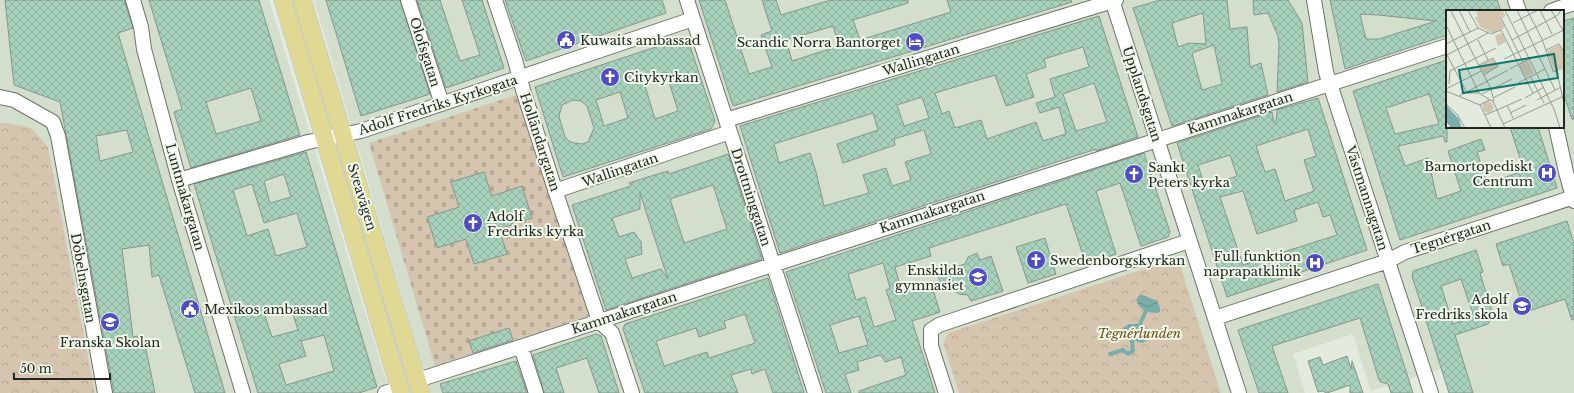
<svg xmlns="http://www.w3.org/2000/svg" width="1574" height="393" font-family="'Libre Baskerville',serif">
<style>
.built{fill:#d3dfcc;fill-rule:evenodd}
.cemetery{fill:url(#cemetery-stones)}
.park{fill:url(#park-crowns)}
.pitch{fill:#d5c5af}
.water{fill:url(#water-waves)}
.lines{fill:none;stroke-linecap:round;stroke-linejoin:round}
.stream{stroke:#7baeab;stroke-width:4}
.building{fill:url(#building-cross-hatch);stroke:#87958d;fill-rule:evenodd}
.minor-casing{stroke:#6b7267;stroke-width:16}
.major-casing{stroke:#cacac9;stroke-width:19}
.minor{stroke:#fff;stroke-width:14}
.major{stroke:#dfd993;stroke-width:17}
.labels{text-anchor:middle;dominant-baseline:central;stroke-width:4;stroke-linejoin:round;paint-order:stroke}
.poi-label{font-size:13px;fill:#21241f;stroke:#f0f8eb;text-anchor:start}
.street-label{font-size:13px;fill:#21241f;stroke:#f0f8eb}
.park-label{font-size:13px;font-style:italic;fill:#6e4c12;stroke:#f0f8eb}
.inset-road{fill:none;stroke:#959b92;stroke-width:1}
.view{fill:#0f766e;fill-opacity:0.15;stroke:#0f766e;stroke-width:2}
.inset-edge{fill:none;stroke:#21241f;stroke-width:2}
</style>
<defs>
<pattern id="cemetery-stones" width="16" height="16" patternUnits="userSpaceOnUse"><rect width="16" height="16" fill="#d5c5af"/><path d="M2 7V4a2 2 0 0 1 4 0v3zM10 15v-3a2 2 0 0 1 4 0v3z" fill="#b7a996"/></pattern>
<pattern id="park-crowns" width="20" height="18" patternUnits="userSpaceOnUse"><rect width="20" height="18" fill="#d5c5af"/><path d="M2 6a3 3 0 1 1 6 0M12 15a3 3 0 1 1 6 0" fill="none" stroke="#b7a996"/></pattern>
<pattern id="water-waves" width="16" height="10" patternUnits="userSpaceOnUse"><rect width="16" height="10" fill="#7baeab"/><path d="M0 5q4-4 8 0t8 0" fill="none" stroke="#648d8b"/></pattern>
<pattern id="building-cross-hatch" width="8" height="8" patternUnits="userSpaceOnUse"><rect width="8" height="8" fill="#a6d1bb"/><path d="M0 0l8 8M0 8l8-8" fill="none" stroke="#8fb3a0"/></pattern>
</defs>
<rect width="100%" height="100%" fill="#e2ebde"/>
<path class="built" d="M0 0H269L390 393H95L82 329 7 123H0Z
M314 0H1574V393H1449L1441 369 1371 391 1353 334 1293 354 1305 393H1221L1180 265 1171 260 948 333 943 343 959 393H431ZM1447 11H1563V127H1447Z"/>
<path class="cemetery" d="M516 95 589 316 513 340 509 328 469 341 473 353 435 366 369 143Z"/>
<path class="park" d="M0 123H7L32 128 48 147 95 393H0Z
M1171 260 1180 265 1221 393H959L943 343 948 333Z"/>
<path class="pitch" d="M1203 381 1207 393H1197L1194 383Z"/>
<path class="water" d="M1140 294 1157 301 1160 308V312C1151 315 1139 310 1136 300Z
M1129 324H1140L1149 333 1148 339 1143 343C1132 341 1127 338 1123 328Z"/>
<g class="lines">
<path class="stream" d="M1140 324 1146 311
M1110 354 1123 350 1128 354 1133 351 1132 341"/>
</g>
<path class="building" d="M5 0H124L133 28 118 33 225 393H195L159 275 152 277 149 245 122 249 133 337 143 335 155 393H114L60 102 14 85ZM127 130 133 152 100 161 96 136Z
M149 0H259L300 135 191 168 174 112 182 109ZM251 88 261 121 216 134 206 102Z
M326 0H400L430 94 361 116Z
M417 0H440L460 61 480 55 462 0H482L504 68 446 88Z
M505 0H662L666 13 526 61Z
M699 0H725L749 74 772 67 761 35 772 31 762 0H776L781 15 831 0H908V3L853 20 860 40 951 12 947 0H1071L1072 2 733 106ZM833 26 839 46 792 61 786 40Z
M1160 0H1227L1230 29 1247 27 1250 67 1261 63 1268 95 1172 126 1133 8ZM1203 13 1206 44 1189 43 1178 47 1172 23ZM1214 45 1222 84 1202 90 1192 53Z
M1253 0H1288L1302 23 1308 82 1277 92 1279 46 1278 36 1268 13 1254 15Z
M1330 0H1497L1501 11H1447V35L1345 69ZM1360 14 1378 15 1436 21 1379 39H1366Z
M1099 16 1138 137 1096 151V149L780 253 740 126ZM1083 47 1089 67 1050 79 1055 97 1036 103 1040 113 1059 107 1066 134 1043 141 1036 122 987 139 981 120 955 128 949 111 942 114 935 93 995 75 1006 106 1034 97 1026 74 1046 67 1044 59ZM1094 83 1107 122 1076 131 1063 94ZM922 97 929 118 904 126 897 105ZM873 113 878 130 837 144 843 163 895 145 894 139 924 130 931 154 905 162 911 180 892 186 886 168 863 175 869 193 824 206 816 172 810 153 779 163 774 144Z
M1574 18V119H1572L1563 92V21Z
M683 38 688 40 715 121 711 129 563 177 535 87ZM666 72 678 111 655 119 643 79ZM620 92 628 118 604 126 596 100ZM573 100 581 101 587 106 594 128 588 142 582 144 574 143 569 141 565 137 559 116 562 105Z
M1447 60V142H1445L1443 136 1398 146 1405 166 1428 158 1437 199 1461 191 1448 151 1481 139 1485 150 1477 152 1487 183 1524 171 1510 127H1538L1557 188 1400 240 1353 91ZM1429 94 1439 124 1395 134 1386 108Z
M1318 98 1367 250 1227 297 1177 143 1272 112 1274 123 1276 122 1277 110ZM1308 129 1316 156 1304 160 1314 191 1285 201 1275 169 1265 172 1256 146ZM1230 155 1237 176 1205 187 1198 165ZM1243 191 1257 234 1297 221 1294 210 1318 202 1323 217 1330 215 1337 235 1243 265 1220 197Z
M306 152 377 387 359 393H258L194 184ZM284 174 291 197 270 203 264 181ZM252 184 264 223 297 213 307 247 276 256 268 229 247 236 233 190ZM291 308 298 330 272 337 265 316ZM324 335 334 371 286 385 279 364 306 356 301 341Z
M1144 153 1170 232 1168 237 1141 246 1120 183 1096 191 1116 254 1086 264 1066 204 929 248 931 256 895 267 902 293 931 284 940 312 912 321 935 393H859V391L906 375 901 357 885 362 881 355 857 362 859 370 845 374 851 393H826L786 272ZM883 263 890 288 886 290 896 320 874 327 865 297 856 300 848 274ZM859 316 868 345 839 353 830 325Z
M728 154 762 259 606 310 572 205 631 186 629 183 648 177 668 171 669 174ZM713 185 727 229 684 243 670 199ZM640 193 650 224 668 279 661 269 632 278 625 259 642 254 641 242 634 232 619 237 612 218 640 209Z
M484 172 492 196 522 186 532 218 499 229 507 254 474 264 466 239 437 248 427 217 459 207 451 182Z
M1567 221 1574 244V319L1572 320 1565 299 1529 311 1523 307 1509 264 1503 266 1496 244Z
M1045 238 1056 274 1028 283 1016 247Z
M1476 250 1483 272 1480 273 1493 315 1488 324 1455 335 1473 393H1449L1412 276 1413 271ZM1461 279 1474 317 1453 324 1441 286Z
M977 253 980 260 991 256 1003 291 971 301 968 295 959 294 956 292 952 281 941 284 937 273 965 264 968 257Z
M768 278 804 393H773L765 369 752 374 751 369 731 375 738 393H645L623 329 625 324ZM745 314 755 343 709 358 707 352 664 366 656 341 696 328 699 337 726 328 724 321Z
M1378 284 1413 393H1391L1388 384 1381 382 1379 380 1360 318 1272 346 1288 393H1259L1238 330Z
M509 328 513 340 473 353 469 341Z
M596 334 601 336 619 393H599L587 358 556 368 564 393H544L533 355Z
M1347 356 1351 369 1352 361 1363 393H1350V385L1327 393 1322 391 1318 392 1308 361 1320 357 1323 365Z
M516 361 527 393H443L440 384Z"/>
<g class="lines">
<g class="minor-casing">
<path id="minor" d="M133 0 141 27 144 49 179 180 243 393
M408 0 442 104
M495 0 515 60 523 90 559 202 599 321 612 333 632 393
M687 0 815 393
M1112 0 1239 393
M1314 0 1326 72 1431 393
M1515 0 1519 11
M1551 11 1574 3
M0 97 14 100 53 122 58 136 105 393
M726 120 1116 0
M1556 127 1566 172 1574 201
M179 180 308 142 361 131 693 19
M555 191 730 132
M1215 318 1388 261 1405 252 1574 197
M521 347 536 393
M418 380 1447 46
M385 393 400 388
M946 393 931 346V330L939 325 1189 241"/>
</g>
<g class="major-casing">
<path id="major" d="M283 0 401 393
M302 0 421 393"/>
</g>
<use href="#minor" class="minor"/>
<use href="#major" class="major"/>
</g>
<defs>
<g id="civic-disc" transform="scale(1)"><circle r="9.5" fill="#4f4dc3" stroke="#f0f8eb"/><path d="M-.6-6.5H3V-4.5H.6V-3L4-1V1h2V6H-6V1h2V-1L-.6-3ZM-1.2 2.5V6h2.4V2.5Z" fill="#fff"/></g>
<g id="hotel-disc" transform="scale(1)"><circle r="9.5" fill="#4f4dc3" stroke="#f0f8eb"/><path d="M-6-4.5h1.5V1H6V5H4.5V3h-9V5H-6ZM-4 0a1.8 1.8 0 1 1 3.6 0ZM.5 0V-2.5h3Q6-2.5 6 0Z" fill="#fff"/></g>
<g id="church-disc" transform="scale(1)"><circle r="9.5" fill="#4f4dc3" stroke="#f0f8eb"/><path d="M-1.2-6h2.4v3.5h3.3v2.4h-3.3V6h-2.4V-.1h-3.3v-2.4h3.3Z" fill="#fff"/></g>
<g id="hospital-disc" transform="scale(1)"><circle r="9.5" fill="#4f4dc3" stroke="#f0f8eb"/><path d="M-5-5h3v3.5h4V-5h3V5h-3V1.5h-4V5h-3Z" fill="#fff"/></g>
<g id="school-disc" transform="scale(1)"><circle r="9.5" fill="#4f4dc3" stroke="#f0f8eb"/><path d="M0-5L7-2L0 1L-7-2ZM-4 1L0 2.5L4 1V4Q0 6-4 4Z" fill="#fff"/></g>
</defs>
<g fill-rule="evenodd">
<use href="#civic-disc" x="566" y="40"/>
<use href="#hotel-disc" x="915" y="42"/>
<use href="#church-disc" x="610" y="77"/>
<use href="#hospital-disc" x="1547" y="173"/>
<use href="#church-disc" x="1134" y="174"/>
<use href="#church-disc" x="473" y="223"/>
<use href="#church-disc" x="1036" y="260"/>
<use href="#hospital-disc" x="1315" y="263"/>
<use href="#school-disc" x="978" y="277"/>
<use href="#school-disc" x="1522" y="306"/>
<use href="#civic-disc" x="190" y="309"/>
<use href="#school-disc" x="110" y="322"/>
</g>
<g class="labels">
<g class="poi-label">
<text x="580" y="40">Kuwaits ambassad</text>
<text x="901" y="42" text-anchor="end">Scandic Norra Bantorget</text>
<text x="624" y="77">Citykyrkan</text>
<text x="1533" y="166" text-anchor="end">Barnortopediskt<tspan x="1533" dy="15">Centrum</tspan></text>
<text x="1148" y="167">Sankt<tspan x="1148" dy="15">Peters kyrka</tspan></text>
<text x="487" y="216">Adolf<tspan x="487" dy="15">Fredriks kyrka</tspan></text>
<text x="1301" y="256" text-anchor="end">Full funktion<tspan x="1301" dy="15">naprapatklinik</tspan></text>
<text x="1050" y="260">Swedenborgskyrkan</text>
<text x="964" y="270" text-anchor="end">Enskilda<tspan x="964" dy="15">gymnasiet</tspan></text>
<text x="1508" y="299" text-anchor="end">Adolf<tspan x="1508" dy="15">Fredriks skola</tspan></text>
<text x="204" y="309">Mexikos ambassad</text>
<text x="110" y="342" text-anchor="middle">Franska Skolan</text>
</g>
<g class="street-label">
<text transform="translate(425 52) rotate(72)">Olofsgatan</text>
<text transform="translate(921 60) rotate(-17)">Wallingatan</text>
<text transform="translate(1142 94) rotate(72)">Upplandsgatan</text>
<text transform="translate(438 105) rotate(-18)">Adolf Fredriks Kyrkogata</text>
<text transform="translate(1240 113) rotate(-18)">Kammakargatan</text>
<text transform="translate(540 142) rotate(72)">Holländargatan</text>
<text transform="translate(620 170) rotate(-19)">Wallingatan</text>
<text transform="translate(185 197) rotate(74)">Luntmakargatan</text>
<text transform="translate(362 197) rotate(73)">Sveavägen</text>
<text transform="translate(751 197) rotate(72)">Drottninggatan</text>
<text transform="translate(1367 198) rotate(72)">Västmannagatan</text>
<text transform="translate(932 212) rotate(-18)">Kammakargatan</text>
<text transform="translate(1451 237) rotate(-18)">Tegnérgatan</text>
<text transform="translate(83 278) rotate(80)">Döbelnsgatan</text>
<text transform="translate(624 313) rotate(-18)">Kammakargatan</text>
</g>
<g class="park-label">
<text x="1139" y="333">Tegnérlunden</text>
</g>
</g>
<g transform="translate(1446 10)">
<rect width="118" height="118" fill="#e2ebde"/>
<path d="M82 50 88 63 80 67 73 55Z" fill="#d5c5af"/>
<path d="M33 0 57 1 60 6 54 9 59 17 56 18H59L46 23 34 17 29 7 32 6 30 2ZM56 23 60 32 52 36 49 26ZM114 35 118 43V56L116 60 109 61 101 41ZM47 49 52 57 38 64 34 55ZM36.5 97a5.5 5.5 0 1 1 11 0a5.5 5.5 0 1 1-11 0Z" fill="#d5c5af"/>
<path d="M0 95 13 109 16 118H5L0 111Z" fill="#7baeab"/>
<path class="inset-road" d="M13 0 24 22M22 0 32 18M59 0 108 99 114 118M71 0 109 80M81 0 96 29 107 61 111 62M94 0 106 24M105 0 118 22M5 1 45 79 48 91M55 8 77 52M67 13 92 0M0 15 33 83 44 90M32 18 45 24 55 20 87 83M32 30 42 50M66 30 112 5 115 0M0 34 32 18M100 40 113 34 118 42M0 43 21 83H33M1 45 42 23M58 49 118 20M33 55 47 48 52 56 38 65M64 59 83 49M111 62 118 94M84 66 98 93M72 73 99 59M3 74 4 61 50 38M0 79 35 61M0 81 34 95M36 84 66 69M13 86 62 60M47 88 69 77M79 88 98 77M91 90 115 77M0 94 11 104 19 118M34 95 43 90 47 91 59 118M34 95 39 105 51 100M61 95 67 108M51 100 76 89M64 103 80 95M39 105 45 118M57 114 118 86"/>
<path class="view" d="M108 44 112 68 17 83 13 60Z"/>
<rect width="118" height="118" class="inset-edge"/>
</g>
<path d="M14 373v6h96v-6" fill="none" stroke="#21241f" stroke-width="2"/>
<text x="20" y="373" font-size="12" fill="#21241f" stroke="#f0f8eb" stroke-width="3" paint-order="stroke">50 m</text>
</svg>
